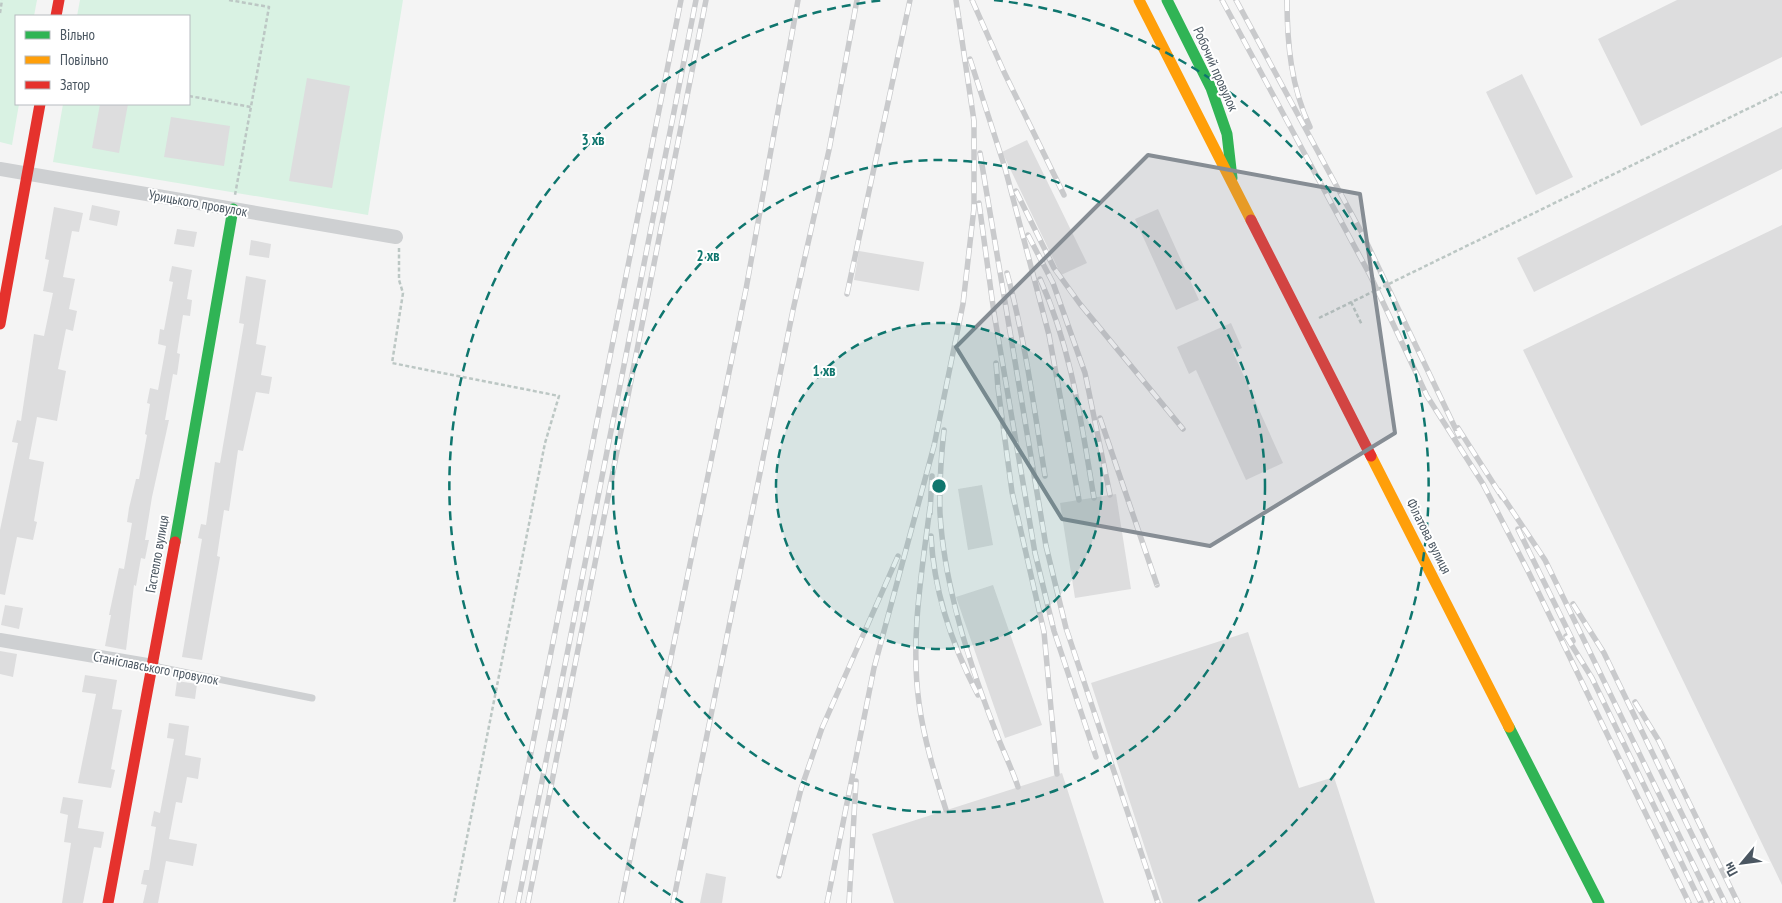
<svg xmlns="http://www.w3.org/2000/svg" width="1782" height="903" font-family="'PT Sans Narrow',sans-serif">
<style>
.park{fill:#d9f2e3}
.building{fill:#ddddde}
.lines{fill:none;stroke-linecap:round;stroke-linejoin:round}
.path{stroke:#bcc7c4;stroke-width:2.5;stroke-dasharray:4 2.5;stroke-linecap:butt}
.lane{stroke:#ced0d2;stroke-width:7}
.street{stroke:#ced0d2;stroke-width:14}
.fast{stroke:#30b455;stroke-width:11}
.slow{stroke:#ff9f0a;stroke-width:11}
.jam{stroke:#e5322d;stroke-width:11}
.rail-casing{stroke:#c9cacc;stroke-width:5.5}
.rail{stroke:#fff;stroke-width:4;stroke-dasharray:11;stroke-linecap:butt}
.marked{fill:#868d94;fill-opacity:0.2;stroke:#868d94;stroke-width:4;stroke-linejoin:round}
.ring{fill:none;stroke:#0f766e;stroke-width:2.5;stroke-dasharray:9 6}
.labels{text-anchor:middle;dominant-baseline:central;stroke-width:4;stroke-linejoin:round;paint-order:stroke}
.street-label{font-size:14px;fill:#4a5661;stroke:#fff}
.centre{fill:#0f766e;stroke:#fff;stroke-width:2.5}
.ring-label{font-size:15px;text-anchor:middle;font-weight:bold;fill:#0f766e;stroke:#fff;stroke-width:4;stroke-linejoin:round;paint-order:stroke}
</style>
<rect width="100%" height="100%" fill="#f4f4f4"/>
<path class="park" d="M0 0H37L34 16H16V104H19L12 145 0 142Z
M80 0H403L368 215 53 162 63 104H189V16H77Z"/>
<path class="building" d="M1677 0H1782V57L1641 126 1598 39Z
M1522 74 1573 177 1536 195 1486 92Z
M307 78 350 86 332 188 289 181Z
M100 104H128L119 153 92 148Z
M171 117 230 126 224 166 164 157Z
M1782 127V169L1534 292 1517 258Z
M1027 140 1087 263 1061 275 1002 152Z
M92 205 120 211 117 226 89 220Z
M54 207 83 213 79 232 72 231 63 277 75 279 69 309 77 311 73 331 66 329 58 369 66 371 57 421 37 417 29 459 44 462 34 521 37 522 33 540 17 537 5 595 0 594V530L18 443 12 442 17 420 21 421 34 334 44 336 53 293 43 291 49 260 45 259Z
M1158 209 1199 300 1176 310 1135 219Z
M1782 225V885L1523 350Z
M177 229 197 232 194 247 174 244Z
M251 240 271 244 269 258 249 255Z
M859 251 924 262 919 291 854 280Z
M172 266 192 270 187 299 192 300 190 316 183 315 177 353 180 354 177 375 173 374 165 420H169L152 497 145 540H149L145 559 141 558 136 586 134 585 126 650 105 646 111 615H109L119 568 124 569 132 523 127 522 129 508 136 479H139L147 435 145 434 150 404 147 403 150 388 158 390 166 346 158 344 160 329 164 330 173 282 169 281Z
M246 276 266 280 256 344 266 346 261 375 272 377 269 394 256 392 243 451 238 450 229 511 224 510 217 556 220 557 202 660 182 657 202 539 198 538 201 524 206 525 215 462 220 463 244 324 239 323Z
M1231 323 1242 348 1233 352 1283 463 1246 480 1196 370 1189 374 1177 347Z
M982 485 993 545 968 550 958 489Z
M1116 494 1131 589 1075 598 1060 503Z
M993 585 1042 725 1005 738 956 597Z
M5 605 23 608 19 629 1 625Z
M1248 632 1299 788 1334 777 1375 903H1163L1091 683Z
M0 651 17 654 13 677 0 674Z
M85 675 117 680 112 709 122 710 111 769 115 770 111 788 78 783 96 694 82 692Z
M177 681 197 684 195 699 175 696Z
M169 723 189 726 185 755 201 758 198 779 187 777 182 803 176 802 169 839 197 844 193 866 166 861 158 903H143L147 885 141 884 144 870H149L156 827 151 826 154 811 160 813 174 739 167 738Z
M1062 773 1104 903H894L872 834Z
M63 797 83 800 78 828 104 832 101 848 94 847 83 903H62L71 843 64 842 68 815 60 813Z
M706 873 726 877 722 903H700Z"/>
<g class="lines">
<path class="path" d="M229 0 269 7 235 195
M0 13 2 0
M189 96 251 107
M399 248V280L403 293 392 363 559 396 545 443 454 903
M1351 302 1362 325
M1319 318 1782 92"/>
<path class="lane" d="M153 666 312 698"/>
<path class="street" d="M0 169 396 237
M0 640 153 666"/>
<path class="fast" d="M1167 0 1211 88 1227 134 1232 178
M175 542 233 209
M1509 727 1599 903"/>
<path class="slow" d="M1139 0 1251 220
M1371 456 1509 727"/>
<path class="jam" d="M56 16 59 0
M1251 220 1371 456
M0 324 40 104
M108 903 175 542"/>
<g class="rail-casing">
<path id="rail" d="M972 0 1004 72 1064 195
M1222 0 1371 277 1427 396 1483 484 1529 573 1689 903
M1236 0 1363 235 1459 436
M1287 0C1287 43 1291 87 1310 127
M970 59 1005 168 1049 335 1079 500
M980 153 1046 546 1066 628 1158 903
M1016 191 1054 268 1080 304 1183 429
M979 203 994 313 1035 553 1054 631 1096 757
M1028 235 1053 283 1085 373 1110 495
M1007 273C1025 339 1034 408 1045 476
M1040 279C1072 350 1081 422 1094 498
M847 294 910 0
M996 363 998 388 1012 492 1044 632 1057 774
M1100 418 1157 585
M1458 428 1502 497
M944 430C941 458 939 485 940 513 944 585 968 660 994 727 1001 747 1011 766 1018 787
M1499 491 1545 560 1712 903
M930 507C922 571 910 638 919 703 924 740 935 775 946 810
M930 513 932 476
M1518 529 1573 641
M931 536C934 593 952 645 978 695
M1573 604 1604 653 1725 903
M1566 636 1592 678 1701 903
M1635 702 1659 741 1738 903
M779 876 801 789 822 728 898 556
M501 903 681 0
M518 903 696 0
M528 903 706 0
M621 903 746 289 798 0
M673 903 793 310 829 150 857 0
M827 903 874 668 934 446 963 304 974 208V121L956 0
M849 903 856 781"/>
</g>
<use href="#rail" class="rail"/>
</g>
<path class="marked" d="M1148 155 1360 194 1395 433 1210 546 1062 519 956 347Z"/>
<circle cx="939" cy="486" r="163" fill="#0f766e" fill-opacity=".12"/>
<g class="ring">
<circle cx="939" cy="486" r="163"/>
<circle cx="939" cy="486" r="326"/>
<path d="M683 903A489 489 0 0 1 884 0M994 0A489 489 0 0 1 1195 903"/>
</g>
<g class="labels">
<g class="street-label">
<text transform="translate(1216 69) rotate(66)">Робочий провулок</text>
<text transform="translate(198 203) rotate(10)">Урицького провулок</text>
<text transform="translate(1429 536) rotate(63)">Філатова вулиця</text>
<text transform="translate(157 554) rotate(-80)">Гастелло вулиця</text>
<text transform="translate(156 668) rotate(11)">Станіславського провулок</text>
</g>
</g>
<circle cx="939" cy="486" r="8" class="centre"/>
<g class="ring-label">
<text x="593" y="145">3 хв</text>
<text x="708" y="261">2 хв</text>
<text x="824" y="376">1 хв</text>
</g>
<rect x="15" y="15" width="175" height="90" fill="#ffffff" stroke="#b7bbc0"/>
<rect x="25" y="31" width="25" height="8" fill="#30b455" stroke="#b7bbc0"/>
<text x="60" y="40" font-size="15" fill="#4a5661">Вільно</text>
<rect x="25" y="56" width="25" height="8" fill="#ff9f0a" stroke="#b7bbc0"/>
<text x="60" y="65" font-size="15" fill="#4a5661">Повільно</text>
<rect x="25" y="81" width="25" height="8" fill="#e5322d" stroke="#b7bbc0"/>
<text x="60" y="90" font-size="15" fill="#4a5661">Затор</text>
<g transform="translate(1742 863) rotate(241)" stroke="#ffffff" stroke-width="4" paint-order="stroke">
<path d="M0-4L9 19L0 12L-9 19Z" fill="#4a5661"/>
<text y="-8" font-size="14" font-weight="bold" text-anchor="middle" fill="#4a5661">Пн</text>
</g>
</svg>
